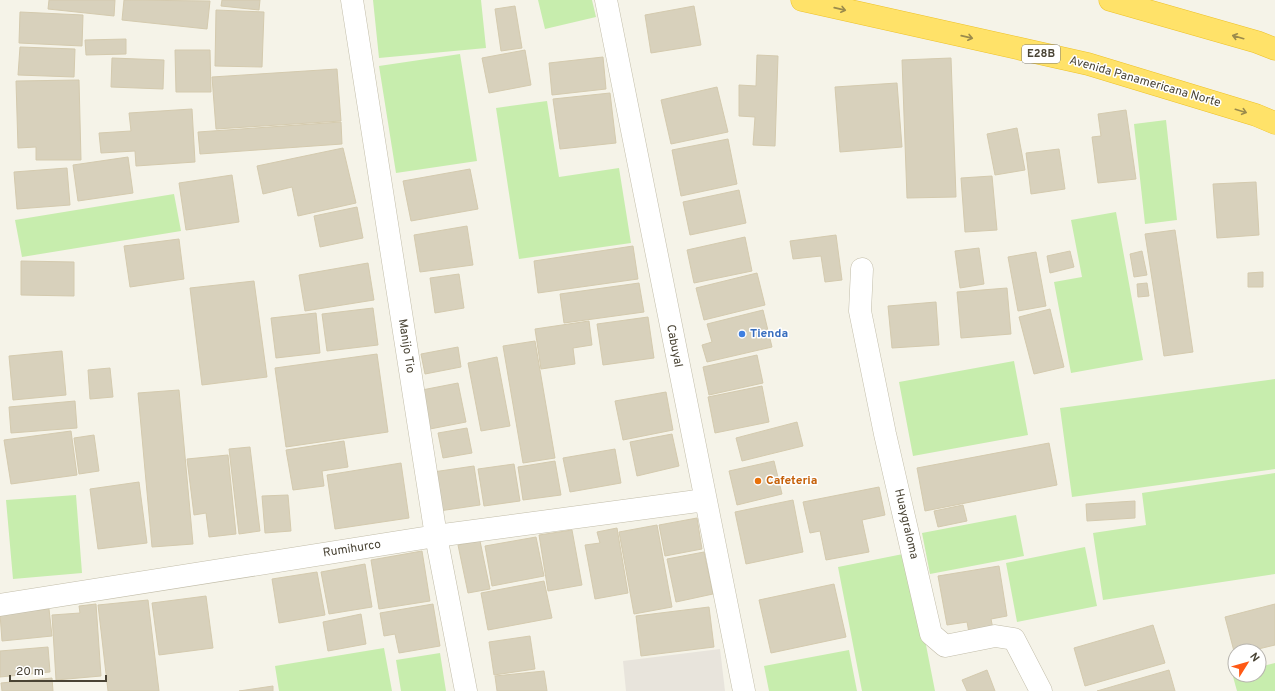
<svg xmlns="http://www.w3.org/2000/svg" width="1275" height="691" font-family="Overpass,sans-serif">
<style>
.industrial{fill:#e8e4dc}
.green{fill:#c7edad}
.building{fill:#d8d1bc;stroke:#d4caae}
.lines{fill:none;stroke-linecap:round;stroke-linejoin:round}
.minor-casing{stroke:#c2bda9;stroke-width:23}
.highway-casing{stroke:#edc12a;stroke-width:23}
.minor{stroke:#fff;stroke-width:22}
.highway{stroke:#ffe269;stroke-width:22}
.oneway{stroke:#9b8b4c}
.shop-dot{fill:#3f7fe0;stroke:#fff;stroke-width:1.5}
.food-dot{fill:#e8710a;stroke:#fff;stroke-width:1.5}
.labels{text-anchor:middle;dominant-baseline:central;stroke-width:3;stroke-linejoin:round;paint-order:stroke}
.shield{fill:#fff;stroke:#807c72;stroke-width:1}
.shield-label{font-size:11px;font-weight:bold;fill:#4a4435}
.street-label{font-size:12px;fill:#4a4435;stroke:#fff}
.shop-label{font-size:12px;font-weight:bold;fill:#366cbe;stroke:#fff;text-anchor:start}
.food-label{font-size:12px;font-weight:bold;fill:#c56008;stroke:#fff;text-anchor:start}
</style>
<rect width="100%" height="100%" fill="#f5f3e8"/>
<path class="industrial" d="M720 649 725 691H626L623 661Z"/>
<path class="green" d="M373 0H481L486 48 379 58Z
M538 0H592L596 17 545 29Z
M460 54 477 161 396 173 379 66Z
M547 101 559 177 619 168 631 243 519 259 496 108Z
M1166 120 1177 220 1145 224 1134 124Z
M174 194 181 231 22 257 15 220Z
M1116 212 1143 360 1071 373 1054 282 1082 277 1071 220Z
M1014 361 1028 435 913 456 899 382Z
M1275 379V469L1072 497 1060 408Z
M1275 473V574L1103 600 1093 533 1146 525 1142 493Z
M76 495 82 573 13 579 6 500Z
M1016 515 1024 556 930 574 922 533Z
M1085 547 1097 606 1017 622 1006 563Z
M908 553 935 691H862L838 567Z
M384 648 392 691H279L275 666Z
M849 650 857 691H769L764 666Z
M440 653 446 691H401L396 660Z
M1275 663V691H1237L1232 673 1235 672V675H1259V667Z"/>
<path class="building" d="M49 0H115L114 16 48 9Z
M124 0 210 1 207 29 122 20Z
M222 0H260L259 10 221 6Z
M515 6 522 48 501 51 495 9Z
M694 6 701 45 651 53 645 15Z
M216 10 264 12 262 67 215 66Z
M20 12 83 15 82 46 19 43Z
M126 39V54L86 55 85 40Z
M20 47 75 49 74 77 18 75Z
M175 50H210L211 92H176Z
M525 50 531 85 489 93 482 58Z
M757 55 778 56 775 146 753 145 755 117 739 116V85L756 86Z
M603 57 606 89 552 95 549 63Z
M112 58 164 60 163 89 111 87Z
M951 58 956 197 907 198 902 60Z
M337 69 341 121 216 129 212 77Z
M79 80 81 160H36V147L18 148 16 81Z
M897 83 902 147 840 152 835 87Z
M717 87 728 132 671 144 661 100Z
M610 93 616 143 560 149 553 99Z
M192 109 195 162 136 166 135 151 101 153 99 133 131 131 129 113Z
M1126 110 1136 179 1098 183 1092 137 1101 136 1098 114Z
M341 122 342 144 200 154 198 132Z
M1017 128 1025 170 995 175 987 134Z
M728 139 737 184 681 196 672 150Z
M343 148 356 203 298 216 292 187 263 194 257 166Z
M1059 149 1065 189 1031 194 1026 153Z
M128 157 133 193 78 201 73 165Z
M67 168 70 205 17 209 14 172Z
M470 169 478 209 411 221 403 181Z
M232 175 239 222 186 230 179 183Z
M992 176 997 230 965 232 961 178Z
M1256 182 1259 235 1217 238 1213 184Z
M739 190 746 223 690 235 683 202Z
M357 207 363 238 320 247 314 216Z
M467 226 473 265 420 272 414 235Z
M1175 230 1193 352 1164 356 1145 234Z
M836 235 842 280 825 282 821 256 793 259 790 241Z
M745 237 752 271 694 283 687 250Z
M179 239 184 279 130 287 124 246Z
M633 246 638 279 538 293 534 261Z
M979 248 984 284 960 288 955 251Z
M1070 251 1074 267 1050 273 1047 256Z
M1142 251 1147 275 1134 277 1130 254Z
M1036 252 1046 306 1018 311 1008 257Z
M21 261 74 262V296L21 295Z
M368 263 374 300 305 311 299 275Z
M1263 272V287H1248V273Z
M757 273 765 305 704 320 696 288Z
M459 274 464 308 435 313 430 278Z
M254 281 267 377 202 385 190 288Z
M639 283 644 312 564 323 560 294Z
M1147 283 1149 296 1138 297 1137 284Z
M1007 288 1011 334 961 338 957 292Z
M936 302 939 345 892 348 888 306Z
M373 308 378 345 327 351 322 314Z
M1050 309 1064 367 1034 374 1019 317Z
M763 310 772 347 707 362 702 345 712 342 707 324Z
M316 313 320 353 276 358 271 318Z
M648 317 654 358 603 365 597 324Z
M589 321 592 345 573 348 575 364 541 369 535 329Z
M535 341 555 458 523 463 503 346Z
M458 347 461 367 425 374 421 354Z
M62 351 66 395 13 400 9 356Z
M377 354 388 432 286 447 275 368Z
M757 355 763 383 709 395 703 367Z
M497 357 510 426 481 431 468 363Z
M110 368 113 397 90 399 88 370Z
M458 383 466 422 430 429 422 390Z
M762 386 769 422 715 433 708 397Z
M179 390 193 544 152 547 138 393Z
M666 392 673 430 623 440 615 401Z
M75 401 77 428 11 433 9 407Z
M797 422 803 446 742 461 736 438Z
M467 428 472 453 443 458 438 433Z
M71 431 77 475 11 484 4 440Z
M672 434 679 466 637 476 630 442Z
M94 435 99 471 79 474 74 438Z
M344 441 348 467 322 471 324 486 293 490 286 450Z
M1049 443 1057 485 925 511 917 468Z
M250 447 260 531 239 534 229 449Z
M615 449 621 483 570 492 563 458Z
M228 455 236 534 209 537 206 513 194 515 187 459Z
M555 461 561 495 523 500 518 467Z
M774 461 782 494 737 505 729 471Z
M401 463 409 518 335 529 327 475Z
M514 464 520 501 484 506 478 469Z
M474 466 480 505 439 511 433 472Z
M139 482 147 543 98 549 90 489Z
M879 487 885 515 862 520 869 552 826 560 820 531 810 533 803 502Z
M288 495 291 531 265 533 262 496Z
M793 500 803 552 746 564 735 512Z
M1135 501V518L1087 521 1086 504Z
M963 505 967 521 938 527 934 511Z
M697 518 702 549 665 556 659 525Z
M657 525 672 607 634 614 619 532Z
M617 528 628 593 595 599 585 545 600 543 597 532Z
M572 530 582 585 548 591 539 535Z
M536 537 544 576 492 586 485 546Z
M480 541 490 589 468 593 458 545Z
M422 551 430 601 379 609 371 560Z
M704 552 713 594 676 602 667 559Z
M365 564 372 607 329 614 321 572Z
M999 566 1007 616 991 619 994 634 970 638 967 622 947 625 938 576Z
M317 572 325 615 279 623 272 579Z
M544 581 552 618 488 630 481 593Z
M834 584 846 637 771 653 759 600Z
M206 596 213 648 159 655 152 603Z
M148 600 159 691H108L98 605Z
M96 604 101 676 56 680 52 615 80 613 79 606Z
M433 604 440 646 399 653 395 634 384 636 380 613Z
M1275 604V645L1250 651H1235V655L1225 617Z
M709 607 714 647 641 656 636 616Z
M49 609 52 636 2 641 0 614Z
M361 614 366 644 328 651 323 622Z
M1153 625 1165 663 1085 686 1074 648Z
M530 636 535 669 494 675 489 642Z
M48 647 50 672 0 677V651Z
M987 670 995 691H967L962 680Z
M1169 670 1175 691H1097Z
M544 671 547 691H497L495 676Z
M52 678 53 691H2L1 683Z
M273 686V691H239Z"/>
<g class="lines">
<g class="minor-casing">
<path id="minor" d="M352 0 436 536 466 691
M606 0 744 691
M862 269 860 311 885 434 931 634 945 646 995 636 1014 639 1041 691
M0 605 436 536 705 500"/>
</g>
<g class="highway-casing">
<path id="highway" d="M802 0 1088 64 1256 115 1275 123
M1110 0 1257 42 1275 49"/>
</g>
<use href="#minor" class="minor"/>
<use href="#highway" class="highway"/>
</g>
<defs><path id="oneway-shaft" d="M-6 0H5M1.5-3L5.5 0L1.5 3" fill="none" stroke-width="1.6" stroke-linecap="round" stroke-linejoin="round"/></defs>
<g class="oneway">
<use href="#oneway-shaft" transform="translate(840 9) rotate(13)"/>
<use href="#oneway-shaft" transform="translate(967 37) rotate(13)"/>
<use href="#oneway-shaft" transform="translate(1238 37) rotate(-164)"/>
<use href="#oneway-shaft" transform="translate(1241 111) rotate(17)"/>
</g>
<circle class="shop-dot" cx="742" cy="334" r="4"/>
<circle class="food-dot" cx="758" cy="481" r="4"/>
<g class="labels">
<rect class="shield" x="1022" y="45" width="38" height="18" rx="3"/>
<g class="shield-label">
<text x="1041" y="54">E28B</text>
</g>
<g class="street-label">
<text transform="translate(1145 82) rotate(16)">Avenida Panamericana Norte</text>
<text transform="translate(406 346) rotate(81)">Manijo Tio</text>
<text transform="translate(674 346) rotate(79)">Cabuyal</text>
<text transform="translate(906 524) rotate(77)">Huaygraloma</text>
<text transform="translate(352 549) rotate(-9)">Rumihurco</text>
</g>
<g class="shop-label">
<text x="750" y="334">Tienda</text>
</g>
<g class="food-label">
<text x="766" y="481">Cafeteria</text>
</g>
</g>
<g transform="translate(1247 663) rotate(53)"><circle r="19" fill="#ffffff" stroke="#b7b4ae"/>
<path d="M0-3L7 15L0 10L-7 15Z" fill="#ff5915"/>
<text y="-6" font-size="11" font-weight="bold" text-anchor="middle" fill="#4a4435">N</text>
</g>
<path d="M10 675v6h96v-6" fill="none" stroke="#4a4435" stroke-width="2"/>
<text x="16" y="675" font-size="12" fill="#4a4435" stroke="#ffffff" stroke-width="3" paint-order="stroke">20 m</text>
</svg>
